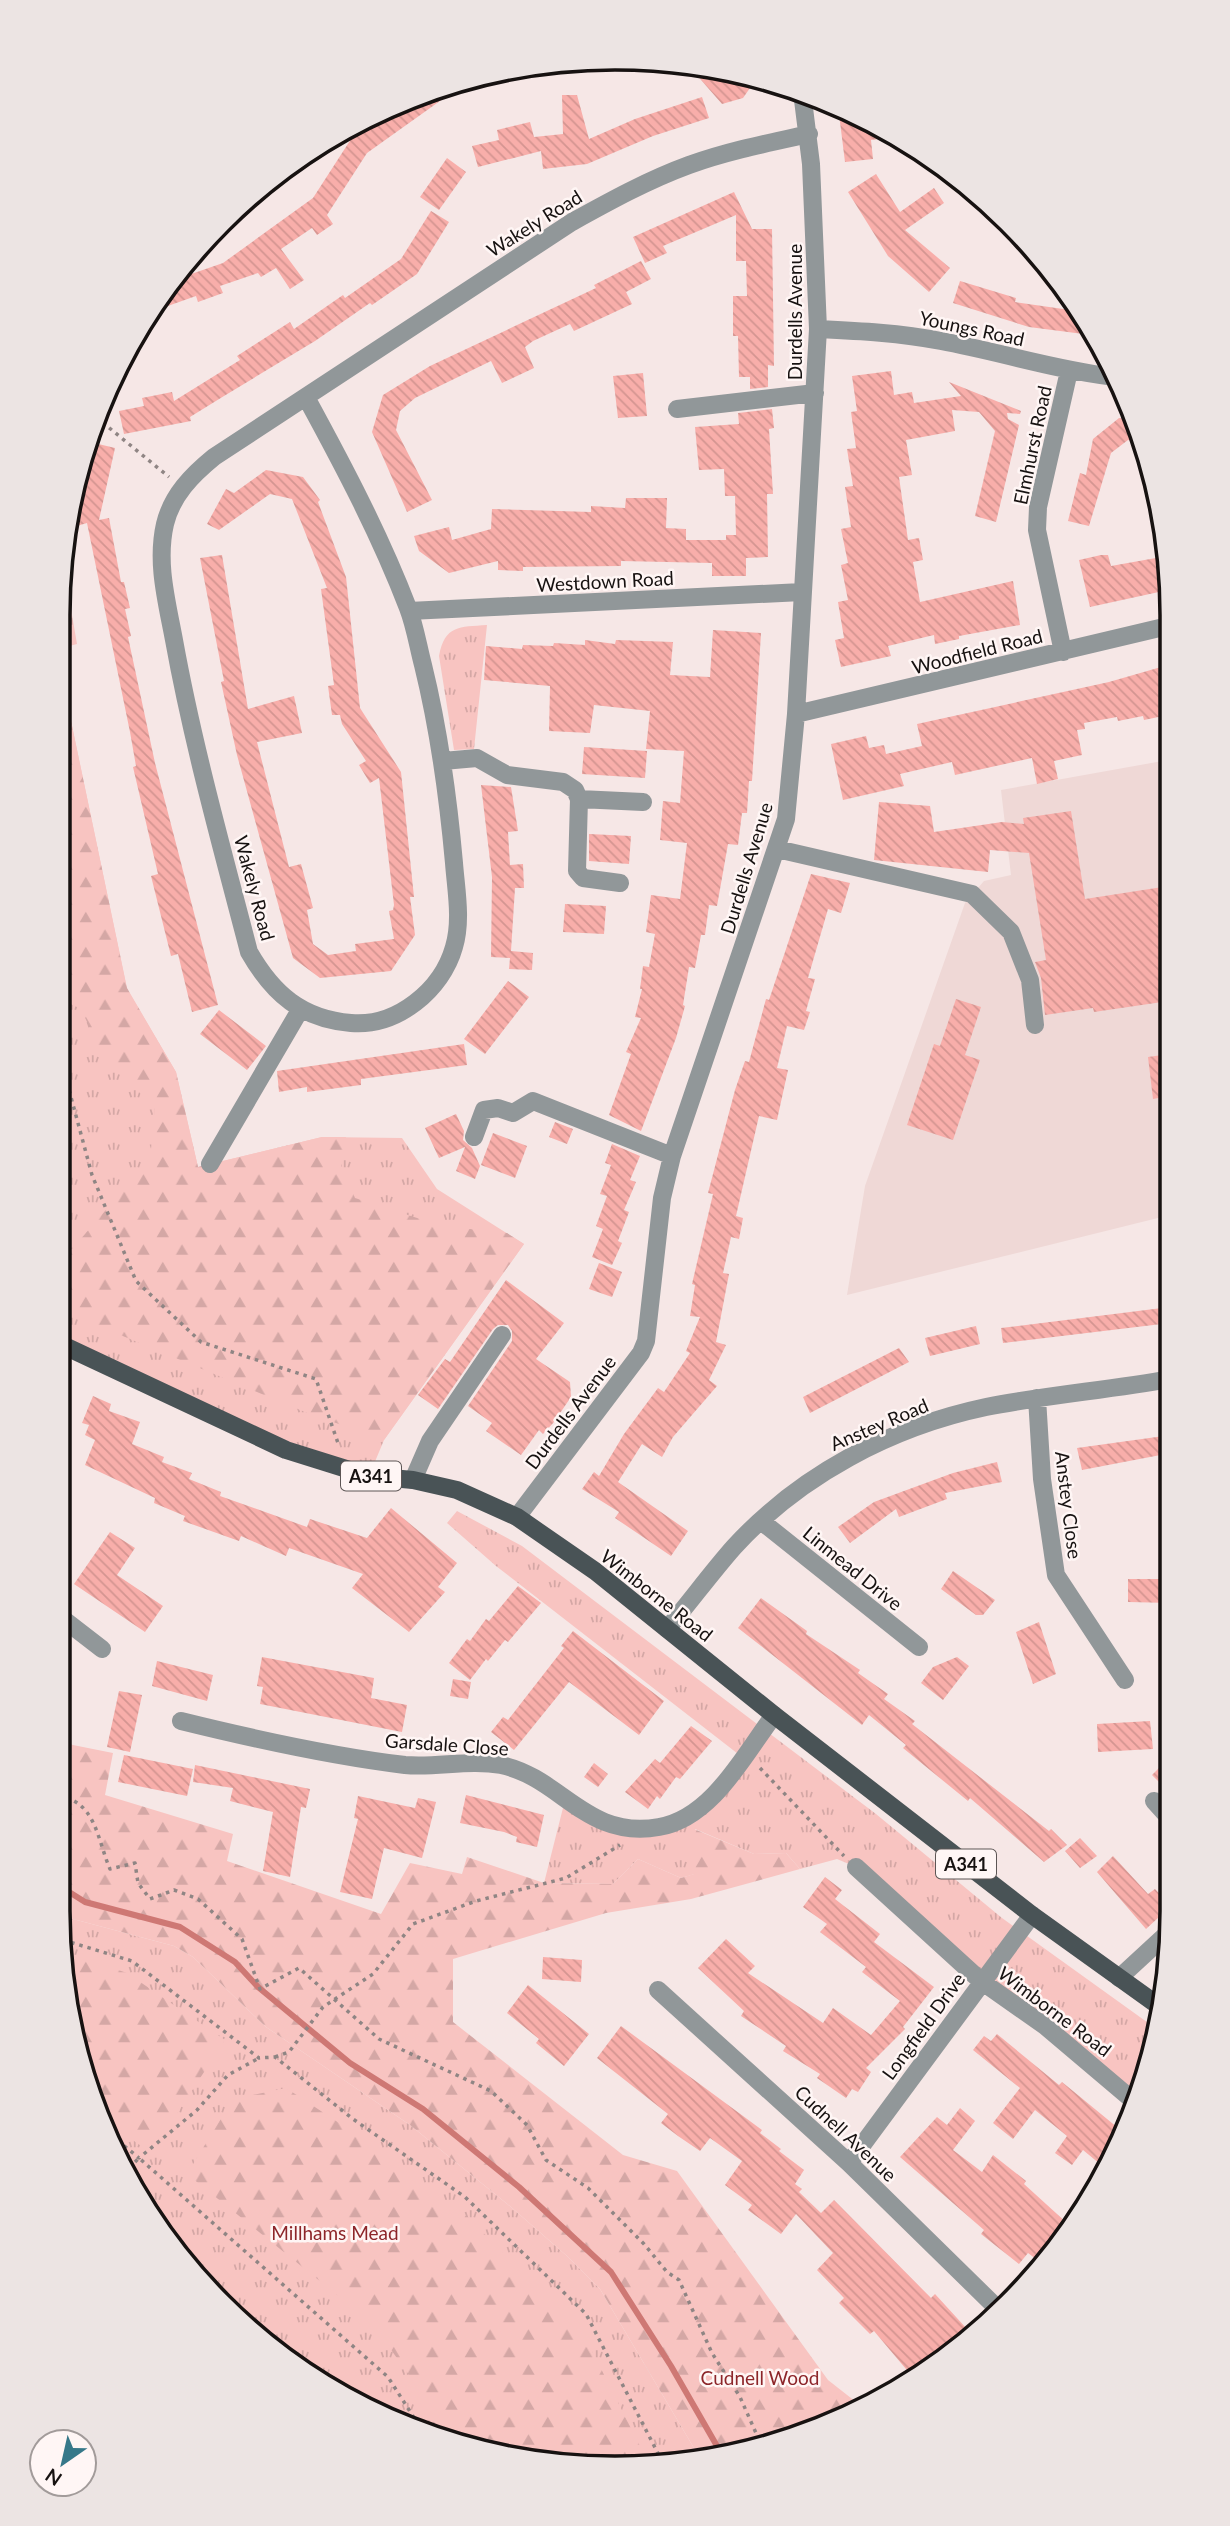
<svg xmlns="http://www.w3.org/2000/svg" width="1230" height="2526" font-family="Lato,sans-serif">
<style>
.built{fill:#efd8d6}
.grass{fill:url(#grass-tufts)}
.forest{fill:url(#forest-firs)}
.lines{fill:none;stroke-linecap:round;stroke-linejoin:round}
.stream{stroke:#ce7874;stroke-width:6}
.building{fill:url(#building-back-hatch)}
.path{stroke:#8f8584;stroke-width:3.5;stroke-dasharray:3.5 5;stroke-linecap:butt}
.minor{stroke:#919799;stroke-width:18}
.major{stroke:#495356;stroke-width:18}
.labels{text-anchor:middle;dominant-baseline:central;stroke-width:5;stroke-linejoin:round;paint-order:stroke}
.shield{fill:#fff6f5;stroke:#5d5655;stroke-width:2}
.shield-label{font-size:18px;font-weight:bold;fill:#171211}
.street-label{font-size:19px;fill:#171211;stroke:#fff6f5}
.park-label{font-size:19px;fill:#8d262a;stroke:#fff6f5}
.rim{fill:none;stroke:#171211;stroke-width:3.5}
</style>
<defs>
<pattern id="grass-tufts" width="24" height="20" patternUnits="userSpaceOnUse" patternTransform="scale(1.75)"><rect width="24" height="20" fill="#f8c4c1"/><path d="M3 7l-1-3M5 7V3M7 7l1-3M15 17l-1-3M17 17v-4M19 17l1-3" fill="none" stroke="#d4a7a5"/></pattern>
<pattern id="forest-firs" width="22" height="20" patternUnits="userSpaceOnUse" patternTransform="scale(1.75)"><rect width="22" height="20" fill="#f8c4c1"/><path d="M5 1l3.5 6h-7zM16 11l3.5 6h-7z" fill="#d4a7a5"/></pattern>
<pattern id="building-back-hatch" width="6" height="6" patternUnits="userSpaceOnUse" patternTransform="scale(1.75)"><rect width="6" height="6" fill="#f8aeaa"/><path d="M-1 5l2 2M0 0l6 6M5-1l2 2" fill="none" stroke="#d49591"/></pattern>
</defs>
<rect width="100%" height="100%" fill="#f6e7e6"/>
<path class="built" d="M1168 760 1170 1215 847 1295 865 1186 965 903 984 881 1011 875 1001 790Z"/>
<path class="grass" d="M63 563 77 644 58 649Z
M487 625 474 749 454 750 439 656C445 625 459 627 487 625Z
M58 659 127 989 176 1072 198 1167 322 1137 402 1138 437 1189 524 1244 384 1440 369 1476 58 1343Z
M457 1511 522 1546 876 1814 1002 1918 1158 2030 1136 2103 856 1867 837 1859 800 1869 786 1853 754 1854 695 1829V1874L681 1878 638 1859 613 1884 544 1883 565 1800 609 1826 685 1818 742 1757 496 1566 447 1523Z
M58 1915 174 1946 193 1957 266 2027 410 2125 511 2207 567 2256 600 2289 701 2460 688 2463 506 2457 336 2393 247 2330 173 2251 87 2090Z"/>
<path class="forest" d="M58 659 127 988 176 1072 198 1167 322 1137H346L341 1165 355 1198 442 1226 507 1233 524 1244 384 1440 305 1412 58 1309V1241L72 1249 150 1159 155 1109 101 1052 81 1009 58 998Z
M58 1742 113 1753 105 1795 233 1834 227 1861 381 1914 410 1863 462 1874 467 1857 544 1883 613 1884 638 1859 681 1878 694 1874V1829L754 1854 786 1853 800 1869 691 1899 606 1913 453 1959V2022L623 2155 677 2171 828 2380 865 2409 701 2460 600 2289 567 2256 511 2207 410 2125 266 2027 193 1957 174 1946 58 1915Z
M65 1952 127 1973 225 2040 151 2153 103 2119 87 2090Z
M286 2088 374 2146 468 2217 585 2337 648 2462 506 2457 453 2437 372 2323 187 2174 233 2099Z"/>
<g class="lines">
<path class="stream" d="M58 1885 85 1902 180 1927 235 1962 258 1987 350 2063 423 2109 519 2187 611 2272 671 2366 721 2453"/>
</g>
<path class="building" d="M688 65 724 69 757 78 743 98 722 104Z
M460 83 461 86 367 153 327 215 333 224 317 235 312 228 281 249 304 280 290 289 276 268 261 277 258 273 220 286 223 293 198 302 196 296 148 313 171 281 223 263 313 198 353 136 408 98Z
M562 95H577L589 139 635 119 702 97 709 118 653 136 587 164 543 169 541 151 478 167 472 146 499 140 497 130 530 122 534 137 563 134Z
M838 106 892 137 871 140 873 159 845 162Z
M447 158 466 172 439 210 420 197Z
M876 174 900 212 934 188 944 203 905 230 950 268 929 292 888 256 848 192Z
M734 192 752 229H772L774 366 768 365V387L750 389V377H739L738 336H733V296H747L746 261H736V215L663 246 667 253 645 263 633 237Z
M431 211 449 222 417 274 372 305 370 303 315 341 224 396 190 417 191 421 124 434 119 411 144 406 142 398 172 392 174 401 240 360 237 356 290 322 294 329 343 295 345 298 401 259Z
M641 261 651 279 626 292 632 304 574 331 570 324 533 341 525 347 534 368 502 383 491 361 415 398 400 411 396 430 432 500 407 512 372 432 383 395 430 366 596 288 594 285Z
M960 281 1016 298 1015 302 1077 311 1091 335 1029 327 953 303Z
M891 371 894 395 912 392 914 403 961 396 949 382 1021 411 1020 414 1007 413 1008 419 1019 425 996 522 975 516 995 431 979 412 952 410 955 431 906 440 912 475 899 477 908 540 919 538 923 560 913 562 920 602 1013 581 1020 625 959 636V639L935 644 934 635 888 646 891 656 841 667 835 640 844 638 838 602 848 600 841 565 848 563 841 529 851 527 845 487 853 486 847 449 856 448 851 412 857 411 852 376Z
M643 373 647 416 618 418 613 376Z
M772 409 774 428 769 429 773 494H767L768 557 746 558V576H712V563L621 561V566L523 567V571L498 570V561L449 573 419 551 414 536 449 527 452 540 491 529 492 509 591 512V506L625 508 626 498H667L666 528 686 529V540H726V535H736L735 496H725L724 469 699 470 695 427 739 424 738 413Z
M1119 418 1135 420 1141 442 1128 440 1111 453 1089 526 1068 521 1080 473 1086 475 1093 439Z
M90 442 115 448 99 520 109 518 121 582H124L130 608 125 609 131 636 128 637 155 763 218 1005 192 1012 178 954 171 956 151 876 158 874 133 767 136 766 130 732 87 523 70 528Z
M266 470 303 477 320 500 318 502 346 577 360 708 401 772 414 897H410L415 935 391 971 320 978 293 958 237 755 221 682 224 681 200 558 222 555 248 709 294 696 302 733 257 742 289 867 301 864 313 908 307 910 313 944 328 955 356 951 355 944 394 939 389 911 393 910 394 905 379 778 370 783 359 765 366 761 342 724 340 715H332L328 686 334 685 321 589 327 588 292 499 270 494 219 530 207 524 226 489 234 493Z
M1101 555H1108L1111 566 1167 556 1168 590 1090 607 1079 560Z
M713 630 761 633 752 781H749L747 813H742L738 845 728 844 717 906 709 905 705 935H701L695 968 689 967 683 1005 685 1006 676 1038 641 1131 609 1115 631 1054 626 1052 641 1018 635 1017 642 989H640L643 966 649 967 655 934 646 932 651 895 680 899 687 843 660 840 663 801 680 803 684 751 646 749 650 711 594 705 590 733 549 731 550 686 484 680 486 646 522 649 523 645 553 646 554 643 585 645V640L615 644 616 640 673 642 670 675 710 677Z
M1168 665V715L1144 720 1143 716 1118 721 1117 717 1084 723 1085 729 1077 730 1082 755 1054 761 1058 779 1037 784 1032 758 955 775 952 762 900 774 904 786 843 800 831 744 866 736 869 748 884 745 886 754 922 746 917 724 1109 682Z
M584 747 647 751 645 778 582 774Z
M481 785 511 787 518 831 508 832 510 865 523 864 524 888H515L511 951 533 953 532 970 509 969 510 958 491 957 492 877Z
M879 802 930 806 934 832 1002 822 1024 824 1023 818 1071 811 1085 899 1169 886V1001L1094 1012 1093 1008 1045 1015 1041 978 1035 962 1046 960 1029 853 990 850 988 872 874 860Z
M589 834 631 836 629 864 589 861Z
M811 874 850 883 841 913 828 909 808 978 815 979 806 1011 810 1012 804 1030 787 1026 777 1068 788 1070 777 1120 759 1116 736 1216 743 1218 739 1239 731 1237 723 1273 729 1274 716 1342 726 1345 709 1380 717 1386 673 1437 662 1457 642 1444 618 1482 688 1531 671 1556 615 1518 619 1512 582 1489 594 1472 599 1476 624 1434 658 1388 664 1392 690 1353 686 1351 700 1317 690 1316 695 1285 692 1284 713 1194 708 1193 735 1090 745 1061 749 1062 766 999 769 1000Z
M565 904 606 906 604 934 563 932Z
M508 981 529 997 485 1054 464 1039Z
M956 999 981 1007 965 1055 980 1060 953 1140 907 1125 934 1044 940 1046Z
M219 1010 266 1046 247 1070 200 1034Z
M464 1044 467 1065 361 1079V1085L307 1092V1087L279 1092 277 1071Z
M1169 1054V1096L1153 1099 1148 1057Z
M456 1114 464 1131 463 1140 472 1148 480 1166 475 1179 456 1171 465 1147 439 1158 425 1128Z
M555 1122 573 1129 567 1144 549 1137Z
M493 1133 527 1146 515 1178 481 1165Z
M612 1144 640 1156 630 1180 636 1182 624 1210 629 1212 618 1241 622 1243 612 1265 592 1257 603 1229 596 1226 607 1196 600 1194 611 1165 605 1163Z
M599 1263 622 1272 612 1297 589 1289Z
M506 1280 564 1323 536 1359 570 1382 571 1397 554 1422 543 1434 539 1430 521 1455 486 1431 492 1423 468 1406 512 1341V1331L508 1325H498L493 1329 438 1409 418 1395 445 1359 450 1362Z
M1170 1307V1323L1003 1343 1001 1328Z
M976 1326 980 1344 930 1356 925 1338Z
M899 1348 909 1362 810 1413 803 1397Z
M93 1396 111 1404 109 1411 140 1422 132 1444 164 1457 162 1462 192 1473 189 1479 221 1492 220 1496 307 1527 310 1519 367 1538 391 1508 457 1563 438 1587 445 1592 409 1632 352 1588 363 1574 289 1548 286 1556 241 1536 239 1541 183 1521 185 1516 154 1503 155 1498 85 1465 95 1440 85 1435 89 1425 82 1423Z
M1171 1435V1453L1082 1470 1077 1448Z
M997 1462 1002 1482 945 1493 947 1499 899 1517 896 1509 850 1543 838 1527 874 1502 953 1473Z
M110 1532 135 1548 117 1575 163 1606 145 1632 74 1584Z
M953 1571 995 1600 983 1615H976L941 1589Z
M1128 1579H1171V1603L1128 1602Z
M518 1586 541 1603 508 1642 505 1640 488 1661 486 1659 470 1680 449 1663 467 1639 470 1641 486 1619 489 1621Z
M761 1598 807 1631 806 1634 860 1670 858 1673 888 1694 884 1699 915 1721 912 1724 1049 1831 1051 1829 1067 1845 1044 1862 970 1798 968 1801 903 1748 906 1745 869 1715 862 1725 738 1628Z
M1039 1622 1056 1674 1033 1684 1016 1632Z
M573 1631 664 1701 639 1735 569 1682 514 1750 491 1732 503 1717 508 1720 564 1648 561 1646Z
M262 1657 374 1678 371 1698 407 1705 402 1732 260 1704 263 1687 257 1686Z
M957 1657 969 1666 943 1700 921 1683 933 1667Z
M157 1661 213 1675 207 1701 152 1686Z
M453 1679 471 1682 468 1699 450 1696Z
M119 1691 142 1695 130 1752 107 1747Z
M1150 1721 1153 1749 1098 1752 1097 1724Z
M691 1726 712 1741 680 1779 676 1777 660 1799 657 1796 648 1809 625 1792 655 1759 660 1763Z
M124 1755 193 1769 187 1796 118 1782Z
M1172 1755V1795L1152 1775Z
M594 1763 608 1774 598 1787 584 1777Z
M195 1765 310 1789 306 1808 301 1807 290 1877 263 1871 273 1812 230 1801 233 1788 193 1782Z
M466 1795 544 1815 537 1847 516 1842 517 1837 504 1832 460 1823Z
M358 1796 415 1808 418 1798 436 1802 422 1858 384 1848 372 1899 340 1892 358 1819 354 1818Z
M1080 1838 1097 1856 1080 1868 1065 1851Z
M1113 1856 1148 1894 1155 1889 1171 1906 1146 1929 1097 1872Z
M825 1877 842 1890 835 1899 880 1934 874 1942 934 1987 903 2027 905 2029 866 2068 871 2072 858 2092 852 2089 846 2098 817 2078 820 2074 783 2051 786 2046 741 2016 744 2011 698 1968 726 1939 755 1966 748 1973 823 2023 833 2008 871 2035 900 2001 862 1972 866 1967 820 1932 827 1924 803 1907Z
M543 1957 582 1960 581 1982 542 1979Z
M528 1985 589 2034 564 2066 536 2043 539 2039 507 2013Z
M621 2026 762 2130 760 2133 781 2149 779 2151 804 2170 795 2184 802 2189 799 2192 821 2213 834 2200 931 2298 935 2294 967 2329 911 2375 874 2331 870 2334 839 2303 844 2298 817 2270 833 2253 796 2214 781 2234 748 2210 752 2205 725 2185 742 2161 710 2138 700 2151 678 2136 661 2123 668 2114 597 2058Z
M997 2034 1059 2085 1062 2082 1118 2128 1109 2139 1118 2146 1106 2169 1083 2150 1072 2165 1055 2153 1067 2136 1035 2110 1013 2139 993 2123 1020 2088 973 2050 984 2036 991 2041Z
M960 2108 975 2121 953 2150 982 2172 993 2155 1026 2181 1024 2184 1068 2224 1036 2259 1028 2253 1019 2264 981 2234 984 2230 900 2157 937 2117 947 2125Z"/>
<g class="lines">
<path class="path" d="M96 417 169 477
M58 1049 92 1175 136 1281 201 1342 316 1379 339 1446
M760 1768 844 1856
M58 1796C96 1801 97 1839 110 1869L135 1863 138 1883 150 1899 174 1890 198 1899 242 1939 260 1989 299 1968 379 2039 491 2091 527 2125 546 2160 588 2188 644 2244 667 2272 679 2280 712 2353 740 2397 760 2442
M63 1940 132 1961 259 2058 275 2057 353 2119 465 2197 586 2314 663 2463
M275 2057 289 2052 323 2007 373 1974 413 1924 476 1901 566 1878 620 1845
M111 2135 139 2158 197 2110 228 2075 259 2058
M129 2168 139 2158 388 2377 418 2424"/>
<path class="minor" d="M818 329C860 331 900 333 941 341 1000 352 1056 370 1115 377
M307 399C344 467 380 535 408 608 415 626 418 646 423 665 439 730 448 796 454 863 456 890 462 920 454 947 442 990 397 1027 351 1023 302 1019 273 994 249 952 222 848 193 745 174 640 167 602 156 563 165 524 172 495 192 475 214 457L572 222C610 201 648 180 689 165 728 151 768 143 809 134
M677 409 815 393
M409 611 802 592
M1063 652 1037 530 1038 507 1069 371
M796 714 1168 626
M443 761 477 758 507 775 563 782 575 790 579 799 643 802
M579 799 577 871 583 878 620 883
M777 849 972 894 1011 932 1030 980 1035 1025
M474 1137 484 1110 498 1108 513 1113 533 1101 672 1156
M210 1164 300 1010
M1037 1398 1042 1479 1056 1575 1125 1680
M413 1480 430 1441 502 1335
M517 1517 641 1353 646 1341 662 1198 672 1156 786 819 796 714 818 329 811 164 802 92
M761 1521 919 1647
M58 1615 102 1649
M667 1629C690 1602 711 1573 734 1547 800 1475 891 1427 986 1407 1047 1395 1109 1390 1170 1379
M181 1721C254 1739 330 1756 405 1765 437 1768 469 1759 501 1765 562 1778 586 1840 659 1827 712 1818 744 1755 774 1715
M1154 1801 1172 1821
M856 1867 981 1981 1045 2026 1136 2103
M1119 1978 1170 1931
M658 1990 849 2163 1000 2311
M849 2163 1032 1915"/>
<path class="major" d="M58 1343 286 1450 369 1476 413 1480 457 1490 517 1517 595 1571 774 1715 1032 1915 1163 2009"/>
</g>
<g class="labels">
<g class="shield">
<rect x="341" y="1461.5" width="60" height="29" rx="5"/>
<rect x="936" y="1849.5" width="60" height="29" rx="5"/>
</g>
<g class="shield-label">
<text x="371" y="1476">A341</text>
<text x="966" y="1864">A341</text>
</g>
<g class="street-label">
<text transform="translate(534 223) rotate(-32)">Wakely Road</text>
<text transform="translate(794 312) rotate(-90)">Durdells Avenue</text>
<text transform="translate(972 328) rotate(12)">Youngs Road</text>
<text transform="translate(1032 445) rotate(-78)">Elmhurst Road</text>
<text transform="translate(605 581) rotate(-3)">Westdown Road</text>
<text transform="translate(977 651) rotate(-14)">Woodfield Road</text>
<text transform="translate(746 868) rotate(-73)">Durdells Avenue</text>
<text transform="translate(255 888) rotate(75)">Wakely Road</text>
<text transform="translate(570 1412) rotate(-53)">Durdells Avenue</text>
<text transform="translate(879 1424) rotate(-23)">Anstey Road</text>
<text transform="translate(1069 1505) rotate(83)">Anstey Close</text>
<text transform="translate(853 1568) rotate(39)">Linmead Drive</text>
<text transform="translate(657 1595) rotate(38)">Wimborne Road</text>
<text transform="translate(447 1744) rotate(4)">Garsdale Close</text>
<text transform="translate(1055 2011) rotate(37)">Wimborne Road</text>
<text transform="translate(923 2026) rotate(-54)">Longfield Drive</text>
<text transform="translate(846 2133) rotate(43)">Cudnell Avenue</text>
</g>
<g class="park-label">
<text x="335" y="2232">Millhams Mead</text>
<text x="760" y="2377">Cudnell Wood</text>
</g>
</g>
<path d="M0 0H1230V2526H0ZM615 70H615A545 545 0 0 1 1160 615V1911A545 545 0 0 1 615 2456H615A545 545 0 0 1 70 1911V615A545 545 0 0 1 615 70Z" fill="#ece4e3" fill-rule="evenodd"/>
<path class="rim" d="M615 70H615A545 545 0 0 1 1160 615V1911A545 545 0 0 1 615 2456H615A545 545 0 0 1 70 1911V615A545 545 0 0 1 615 70Z"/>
<g transform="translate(63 2463) rotate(214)"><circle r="33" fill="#fff6f5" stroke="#a29b9a" stroke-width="2"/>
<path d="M0-5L12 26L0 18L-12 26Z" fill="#367889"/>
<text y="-10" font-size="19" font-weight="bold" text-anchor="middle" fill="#171211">N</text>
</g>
</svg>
